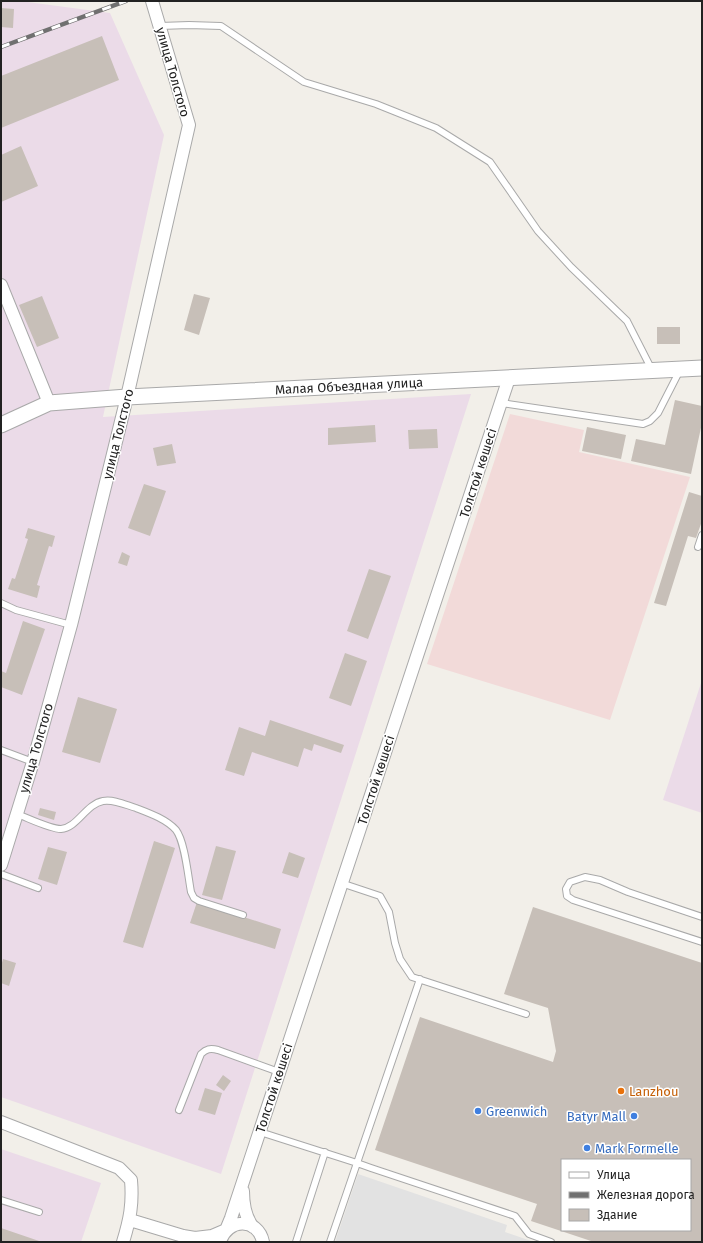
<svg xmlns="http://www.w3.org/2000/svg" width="703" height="1243" font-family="'Fira Sans',sans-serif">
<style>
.commercial{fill:#f2dad9}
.industrial{fill:#ebdbe8}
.parking{fill:#e2e2e2}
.building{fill:#c7bfb8;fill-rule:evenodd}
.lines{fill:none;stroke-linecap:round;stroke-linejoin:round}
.service-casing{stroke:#a9a9a9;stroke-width:8}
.minor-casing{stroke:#a9a9a9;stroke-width:14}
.tertiary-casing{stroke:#a9a9a9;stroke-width:17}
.service{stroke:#fff;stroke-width:6}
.minor{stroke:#fff;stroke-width:12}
.tertiary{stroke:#fff;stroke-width:15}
.rail-casing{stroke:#707070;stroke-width:4.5}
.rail{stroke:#fff;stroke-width:3;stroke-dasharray:9;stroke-linecap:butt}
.food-dot{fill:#e8710a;stroke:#fff;stroke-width:1.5}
.shop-dot{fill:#3f7fe0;stroke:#fff;stroke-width:1.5}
.labels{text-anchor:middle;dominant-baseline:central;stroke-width:3;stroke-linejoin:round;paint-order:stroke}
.street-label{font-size:13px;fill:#222;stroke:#fff}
.food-label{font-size:13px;fill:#c56008;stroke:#fff;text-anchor:start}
.shop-label{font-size:13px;fill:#366cbe;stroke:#fff;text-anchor:start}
</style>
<rect width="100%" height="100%" fill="#f2efe9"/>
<path class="commercial" d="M510 414 584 430 579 452 690 477 610 720 427 664Z"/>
<path class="industrial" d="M1 1H20L110 13 164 135 103 417 471 394 221 1174 1 1097Z
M702 680V813L663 800Z
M1 1149 101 1183 81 1242H1Z"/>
<path class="parking" d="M358 1174 507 1225 505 1232 534 1242H335Z"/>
<path class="building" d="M1 8 14 9 13 28 1 27Z
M102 36 119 80 1 128V76Z
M21 146 38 186 1 202V155Z
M194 294 210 298 199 335 184 330Z
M42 296 59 338 37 347 19 305Z
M657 327H680V344H657Z
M675 400 702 406V423L691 474 631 461 636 439 665 445Z
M375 425 376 442 328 445V428Z
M587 427 626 435 621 459 582 451Z
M437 429 438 448 409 449 408 430Z
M172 444 176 463 157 466 153 448Z
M144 484 166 491 150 536 128 528Z
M689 492 702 496V521L696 538 688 536 666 606 654 603Z
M28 528 55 536 52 547 49 546 37 585 40 586 37 598 8 589 12 578 15 579 28 539 25 538Z
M122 552 130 556 127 566 118 563Z
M369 569 391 576 368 639 347 631Z
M23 621 45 629 22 695 1 687V671L6 673Z
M345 653 367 661 351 706 329 698Z
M78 697 117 709 100 763 62 752Z
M270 720 344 745 341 753 314 744 312 751 304 748 298 767 252 752 244 776 225 770 239 727 265 736Z
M40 808 56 812 54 820 38 815Z
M154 841 175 848 143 948 123 942Z
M216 846 236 851 222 900 202 895Z
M48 847 67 852 57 885 38 879Z
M289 852 305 858 298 878 282 873Z
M197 902 281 929 275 949 190 923Z
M533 907 702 963V1242H594L531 1221 537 1204 375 1150 420 1017 553 1062 556 1051 548 1008 504 994ZM562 1160H690V1230H562Z
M3 959 16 963 9 986 1 983V966Z
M223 1075 231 1081 224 1091 216 1085Z
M205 1088 222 1093 215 1115 198 1110Z
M1 1228 42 1242H1Z"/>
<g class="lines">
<g class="service-casing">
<path id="service" d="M160 26 189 25 221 26 304 82 376 104 436 128 490 162 538 231 571 267 627 321 652 370
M501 403 643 424 650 421 658 413 680 370
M698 547 702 535
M1 603 16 610 71 625
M1 750 33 762
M17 814C28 818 50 829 61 829 77 828 86 804 103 801 114 799 126 805 136 808 149 813 166 819 176 830 185 842 188 876 191 892L194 898 199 901 243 915
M1 874 38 888
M341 883 380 896 389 912 395 943 400 959 412 977 526 1014
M702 917 628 892 600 880 585 877 570 882 566 889 567 896 573 900 702 942
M420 979 357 1163 371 1168 515 1216 529 1234 551 1242
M179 1110 201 1054C206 1049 210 1048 218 1050L279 1072
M260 1132 357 1163 330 1242
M1 1200 39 1212
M296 1242 325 1152"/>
</g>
<g class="minor-casing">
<path id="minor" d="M1 285 49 403
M1 865 33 762 71 625 127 397 189 125 152 1
M1 1122 119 1168 131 1180C133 1204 130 1219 123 1242
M243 1191C243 1203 245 1217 253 1227
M130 1220 183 1236 195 1238 212 1236 226 1230 231 1218 509 378
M220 1242C227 1218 258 1217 263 1242"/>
</g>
<g class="tertiary-casing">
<path id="tertiary" d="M1 425 49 403 127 397 702 368"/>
</g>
<use href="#service" class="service"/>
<use href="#minor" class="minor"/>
<use href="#tertiary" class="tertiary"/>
<g class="rail-casing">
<path id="rail" d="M1 47 126 1"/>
</g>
<use href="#rail" class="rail"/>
</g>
<circle class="food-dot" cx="621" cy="1091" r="4"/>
<g class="shop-dot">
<circle cx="478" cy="1111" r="4"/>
<circle cx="634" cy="1116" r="4"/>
<circle cx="587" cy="1148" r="4"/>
</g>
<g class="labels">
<g class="street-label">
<text transform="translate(173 72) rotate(74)">улица Толстого</text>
<text transform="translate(349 386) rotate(-3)">Малая Объездная улица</text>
<text transform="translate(118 434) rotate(-76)">улица Толстого</text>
<text transform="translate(478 473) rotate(-72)">Толстой көшесі</text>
<text transform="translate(36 748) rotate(-74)">улица Толстого</text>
<text transform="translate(376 780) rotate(-72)">Толстой көшесі</text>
<text transform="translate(274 1088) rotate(-72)">Толстой көшесі</text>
</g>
<g class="food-label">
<text x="629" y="1091">Lanzhou</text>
</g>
<g class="shop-label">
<text x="486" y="1111">Greenwich</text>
<text x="626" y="1116" text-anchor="end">Batyr Mall</text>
<text x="595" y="1148">Mark Formelle</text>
</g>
</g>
<rect width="703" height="1243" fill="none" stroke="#222222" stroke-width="4"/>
<rect x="561" y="1159" width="130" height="72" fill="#ffffff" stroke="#a7a7a7"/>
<rect x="569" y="1172" width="20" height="6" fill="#ffffff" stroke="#a7a7a7"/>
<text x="597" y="1179" font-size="12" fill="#222222">Улица</text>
<rect x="569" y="1192" width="20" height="6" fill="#707070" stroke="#a7a7a7"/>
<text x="597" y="1199" font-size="12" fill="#222222">Железная дорога</text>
<rect x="569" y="1209" width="20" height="12" fill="#c7bfb8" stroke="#a7a7a7"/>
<text x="597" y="1219" font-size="12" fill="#222222">Здание</text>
</svg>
